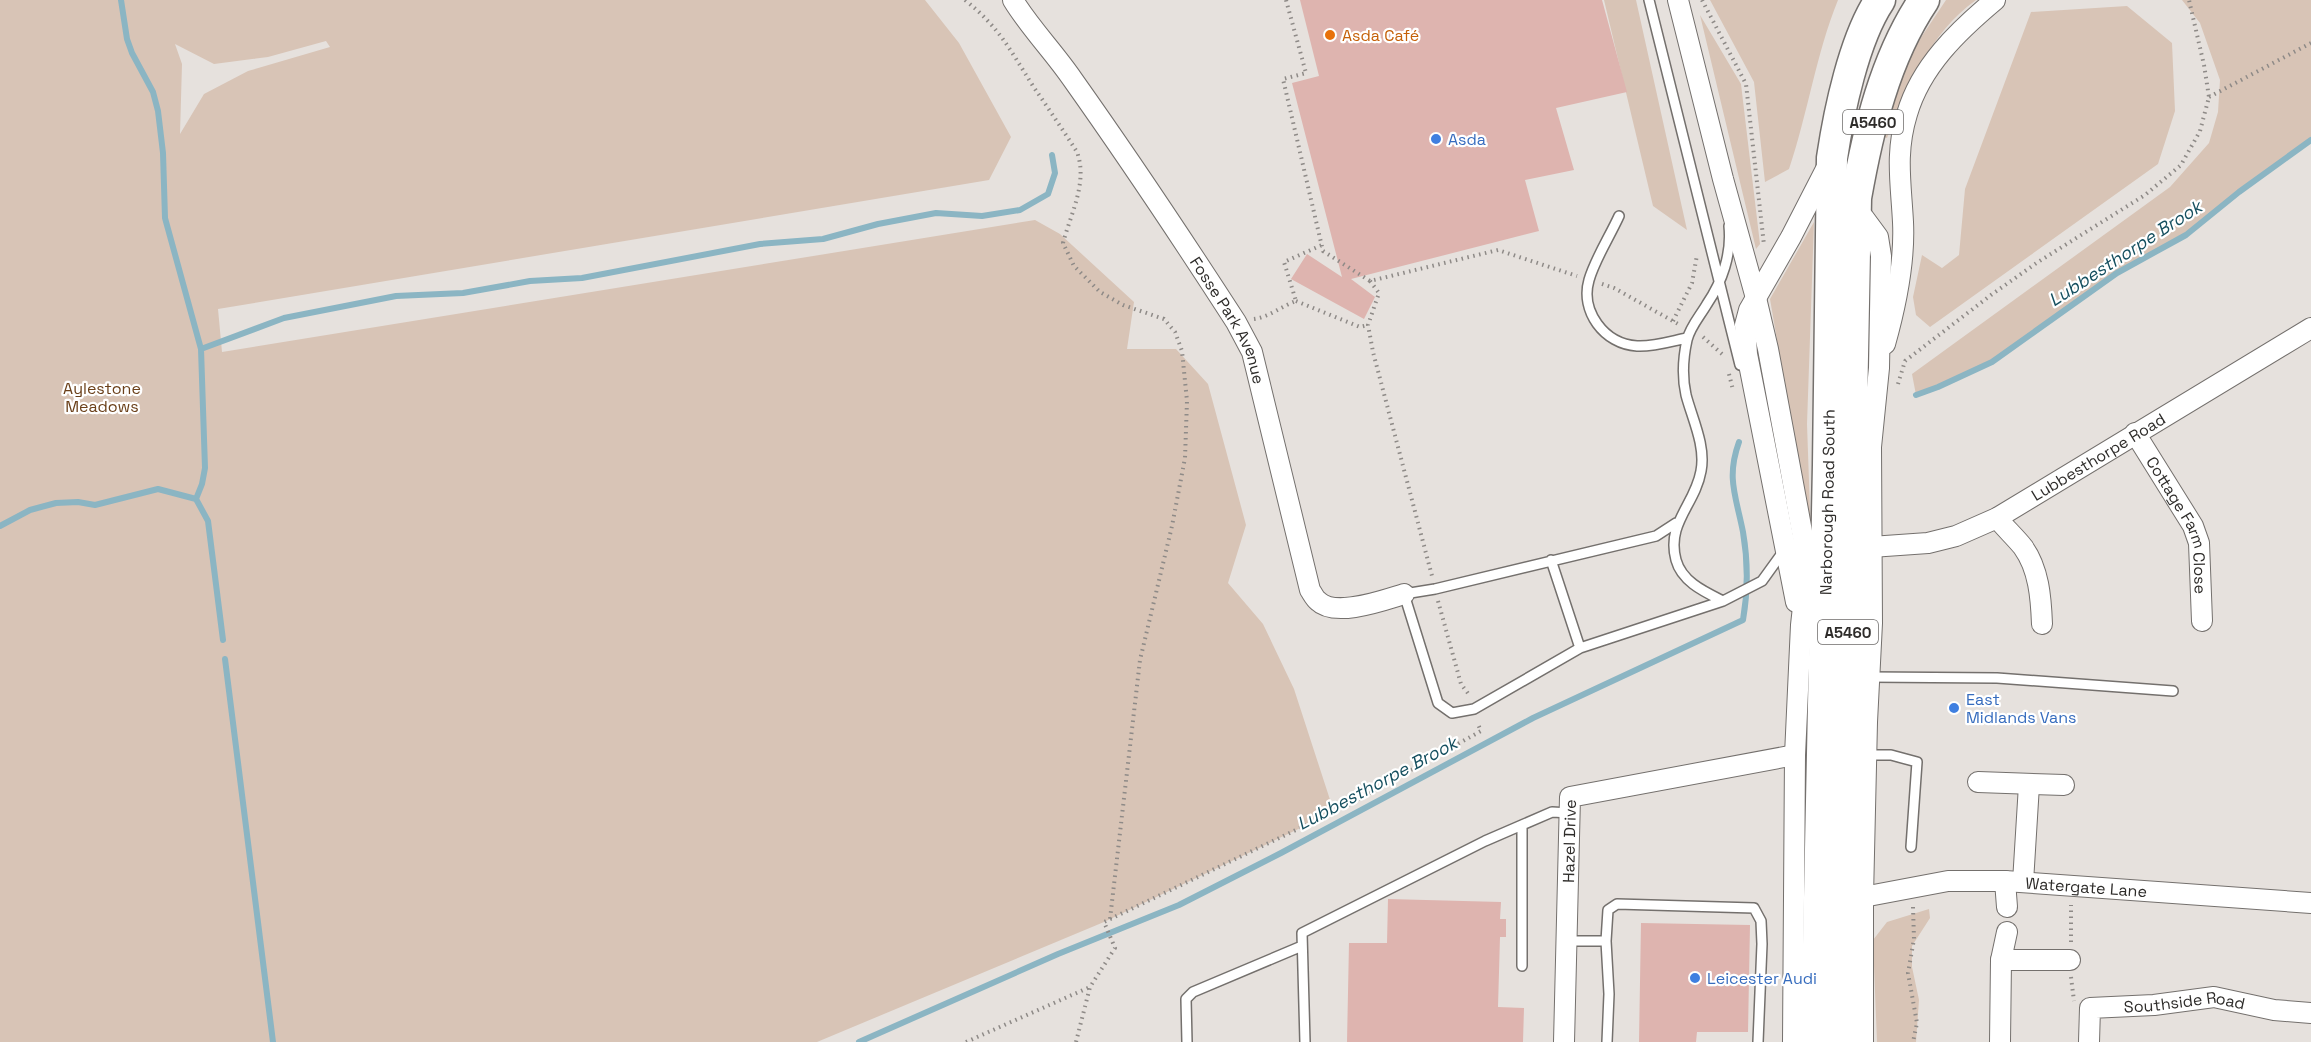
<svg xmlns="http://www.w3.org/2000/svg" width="2311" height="1042" font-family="'Space Grotesk',sans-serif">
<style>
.green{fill:#d8c4b6;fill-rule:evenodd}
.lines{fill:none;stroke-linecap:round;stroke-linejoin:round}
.stream{stroke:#8bb5c3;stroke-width:6}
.building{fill:#deb4af}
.service-casing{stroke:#74706d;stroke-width:12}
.minor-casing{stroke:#74706d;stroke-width:22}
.primary-casing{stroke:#74706d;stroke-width:33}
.path{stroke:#8e8a87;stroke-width:4;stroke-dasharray:1.5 4.5;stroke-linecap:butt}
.service{stroke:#fff;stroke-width:9}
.minor{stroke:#fff;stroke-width:20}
.primary{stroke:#fff;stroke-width:30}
.food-dot{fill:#e8710a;stroke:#fff;stroke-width:2}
.shop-dot{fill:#3f7fe0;stroke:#fff;stroke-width:2}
.labels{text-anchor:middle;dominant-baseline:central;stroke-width:4.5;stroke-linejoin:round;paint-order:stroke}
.shield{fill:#fff;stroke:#6d6b6a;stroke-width:1.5}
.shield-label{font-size:15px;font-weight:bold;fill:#2e2c2a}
.food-label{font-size:16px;fill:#c56008;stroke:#fff;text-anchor:start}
.shop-label{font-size:16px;fill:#366cbe;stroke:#fff;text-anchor:start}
.street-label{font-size:16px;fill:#2e2c2a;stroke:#fff}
.park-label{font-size:16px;fill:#6b401a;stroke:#fff}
.water-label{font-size:18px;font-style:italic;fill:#154f5f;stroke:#fff}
</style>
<rect width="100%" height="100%" fill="#e6e1dd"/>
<path class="green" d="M0 0H925L959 43 1011 137 989 180 218 309 222 352 1035 220 1060 234 1134 302 1127 349H1176L1208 384 1246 525 1228 583 1263 624 1294 689 1334 812 1104 922 817 1042H0ZM326 41 330 47 248 71 204 94 180 134 182 64 175 44 214 64 268 57Z
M1604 0H1636L1687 230 1653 206Z
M1710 0H1838C1816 54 1808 113 1789 169L1765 182 1754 82Z
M1946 0H1976C1929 34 1909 85 1887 138L1882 136 1900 69Z
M2182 0H2311V140L2239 192 2186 235 2116 273 1992 362 1938 387 1916 395 1912 374 2170 187 2209 143 2218 112 2220 80 2200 23Z
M2127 6 2172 43 2175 111 2158 164 1930 327 1916 315 1913 297 1922 255 1942 268 1959 255 1965 189 2031 12Z
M1700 15 1741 84 1760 244 1756 249Z
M1814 222 1807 424 1811 539 1770 299Z
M1929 909 1930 918 1912 946V967L1919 1000 1916 1042H1877L1873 940 1887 922Z"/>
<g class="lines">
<path class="stream" d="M121 0 127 39 132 53 153 92 158 111 163 153 165 218 201 349
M1916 395 1938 387 1992 362 2117 273 2186 235 2239 192 2311 140
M196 499 208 521 223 640
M0 526 30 510 56 503 78 502 95 505 158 489 196 499 202 484 205 468 201 349 284 318 396 296 463 293 530 281 582 278 760 244 823 239 878 224 936 213 982 216 1020 210 1048 194 1055 173 1052 155
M225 659 273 1042
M859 1042 1058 954 1179 905 1281 853 1533 718 1743 620C1748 591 1748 561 1743 532 1736 496 1726 478 1739 442"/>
</g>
<path class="building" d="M1300 0H1602L1627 92 1556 108 1574 170 1525 180 1539 231 1351 279 1375 297 1364 319 1291 279 1307 254 1342 277 1292 83 1319 76Z
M1388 899 1501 902 1500 919H1506V937H1500L1498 1007 1524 1008 1523 1042H1347L1349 943H1387Z
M1641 923 1750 925 1748 1032H1697L1696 1042H1639Z"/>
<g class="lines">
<g class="service-casing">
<path id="service" d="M1649 0 1740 365
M1619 216C1610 236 1595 259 1589 280 1580 311 1604 344 1637 346 1653 347 1672 341 1687 338
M1676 523 1656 536 1435 589 1404 594 1438 703 1452 713 1474 709 1580 648 1723 601 1762 581 1783 552
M1551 560 1580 648
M1723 601C1705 592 1682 582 1676 560 1666 523 1695 505 1701 471 1706 446 1692 418 1686 395 1682 377 1683 358 1687 340 1690 327 1700 316 1707 304 1722 282 1732 254 1729 226
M1869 677 1997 678 2173 691
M1866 755H1891L1917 762 1911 847
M1522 825V966
M1566 941H1606L1609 994 1607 1042
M1606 941 1608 910 1617 904 1754 908 1761 921 1762 944 1758 1042
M1187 1042 1186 999 1193 992 1302 946
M1305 1042 1302 933 1485 841 1552 812 1570 813"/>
</g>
<g class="minor-casing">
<g id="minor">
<path id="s1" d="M1013 0C1030 28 1054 52 1073 80 1129 159 1183 240 1236 322L1252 352 1310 590C1312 593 1315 599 1318 601 1335 618 1384 600 1404 594"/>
<path d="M1678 0 1723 179 1756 298 1768 349 1803 537 1805 589 1801 625 1795 755 1793 1042"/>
<path d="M1854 208 1864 218 1878 237 1881 256 1879 368 1871 447 1872 623 1867 722 1863 897V1042"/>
<path d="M1885 344C1896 305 1905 262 1903 222 1901 183 1895 153 1907 114 1921 66 1958 31 1995 0"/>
<path id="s2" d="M2135 433 2193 526 2199 543 2202 621"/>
<path d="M1997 518C2005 528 2015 537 2023 547 2039 569 2041 598 2042 624"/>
<path id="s3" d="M1871 547 1928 543 1956 536 1997 518 2311 328"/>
<path d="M1796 602 1747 354 1745 325 1749 310 1791 237 1828 165"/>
<path d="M1978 782 2064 785"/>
<path d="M2005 881 2007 907"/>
<path d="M2023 882 2029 785"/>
<path id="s4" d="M1863 897 1948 881H2005L2311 903"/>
<path d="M2001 960H2070"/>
<path id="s5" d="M1564 1042 1570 797 1795 755"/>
<path d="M2000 1042 2001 960 2007 932"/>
<path id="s6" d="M2089 1042 2090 1008 2154 1005 2214 997 2274 1010 2311 1013"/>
</g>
</g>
<g class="primary-casing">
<g id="primary">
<path id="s7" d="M1816 1042 1828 465 1832 158C1839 111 1854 39 1880 0"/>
<path d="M1840 1042 1856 198C1868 130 1885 58 1924 0"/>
</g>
</g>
<path class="path" d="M965 0C1000 28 1010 50 1033 86 1048 108 1063 130 1077 152 1088 182 1071 213 1063 243L1074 266 1100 292 1123 305 1164 319 1175 332 1182 351 1187 401 1185 458 1172 526 1140 660 1110 919
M1286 0 1306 73 1283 79 1323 251 1370 281 1498 250 1577 276
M1702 0 1746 84 1764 245
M2209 97 2311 43
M1370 281 1379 293 1368 325 1373 352 1432 576
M1602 284 1614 288 1680 325
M1296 301 1360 327 1368 325
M1254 319C1269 317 1282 306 1296 301L1284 262 1322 245
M1673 321 1692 283 1697 255
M1703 337 1722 354
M1729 374 1733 390
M1898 384 1905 361 1991 295 2038 262 2145 195 2181 165 2200 131 2209 97 2204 65 2189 0
M1438 601 1461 684 1470 696
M1913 907 1914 939 1908 973 1917 1023 1913 1042
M2071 942V905
M2071 977 2074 1001
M966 1042 1090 987
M1076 1042 1090 987 1115 948 1104 922 1348 805 1481 731 1477 722"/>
<use href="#service" class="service"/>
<use href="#minor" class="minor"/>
<use href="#primary" class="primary"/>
</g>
<circle class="food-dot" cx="1330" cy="35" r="6"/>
<g class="shop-dot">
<circle cx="1436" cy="139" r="6"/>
<circle cx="1954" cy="708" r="6"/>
<circle cx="1695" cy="978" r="6"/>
</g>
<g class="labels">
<g class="shield">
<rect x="1843" y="110" width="60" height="24" rx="4.5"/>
<rect x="1818" y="620" width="60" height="24" rx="4.5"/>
</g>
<g class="shield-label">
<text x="1873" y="122">A5460</text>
<text x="1848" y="632">A5460</text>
</g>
<g class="food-label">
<text x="1342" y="35">Asda Café</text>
</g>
<g class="shop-label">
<text x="1448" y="139">Asda</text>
<text x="1966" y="699">East<tspan x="1966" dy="18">Midlands Vans</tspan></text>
<text x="1707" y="978">Leicester Audi</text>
</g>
<g class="street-label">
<text stroke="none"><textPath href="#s1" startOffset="387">Fosse Park Avenue</textPath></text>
<text stroke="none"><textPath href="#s3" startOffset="249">Lubbesthorpe Road</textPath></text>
<text stroke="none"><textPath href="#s7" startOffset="540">Narborough Road South</textPath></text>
<text stroke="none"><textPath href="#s2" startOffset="104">Cottage Farm Close</textPath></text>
<text stroke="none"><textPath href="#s5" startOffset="201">Hazel Drive</textPath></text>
<text stroke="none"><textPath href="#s4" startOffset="225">Watergate Lane</textPath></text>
<text stroke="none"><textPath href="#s6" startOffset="129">Southside Road</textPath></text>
</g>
<g class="park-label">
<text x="102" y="388">Aylestone<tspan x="102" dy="18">Meadows</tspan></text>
</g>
<g class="water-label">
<text transform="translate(2125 253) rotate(-33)">Lubbesthorpe Brook</text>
<text transform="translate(1377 783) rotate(-28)">Lubbesthorpe Brook</text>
</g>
</g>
</svg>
